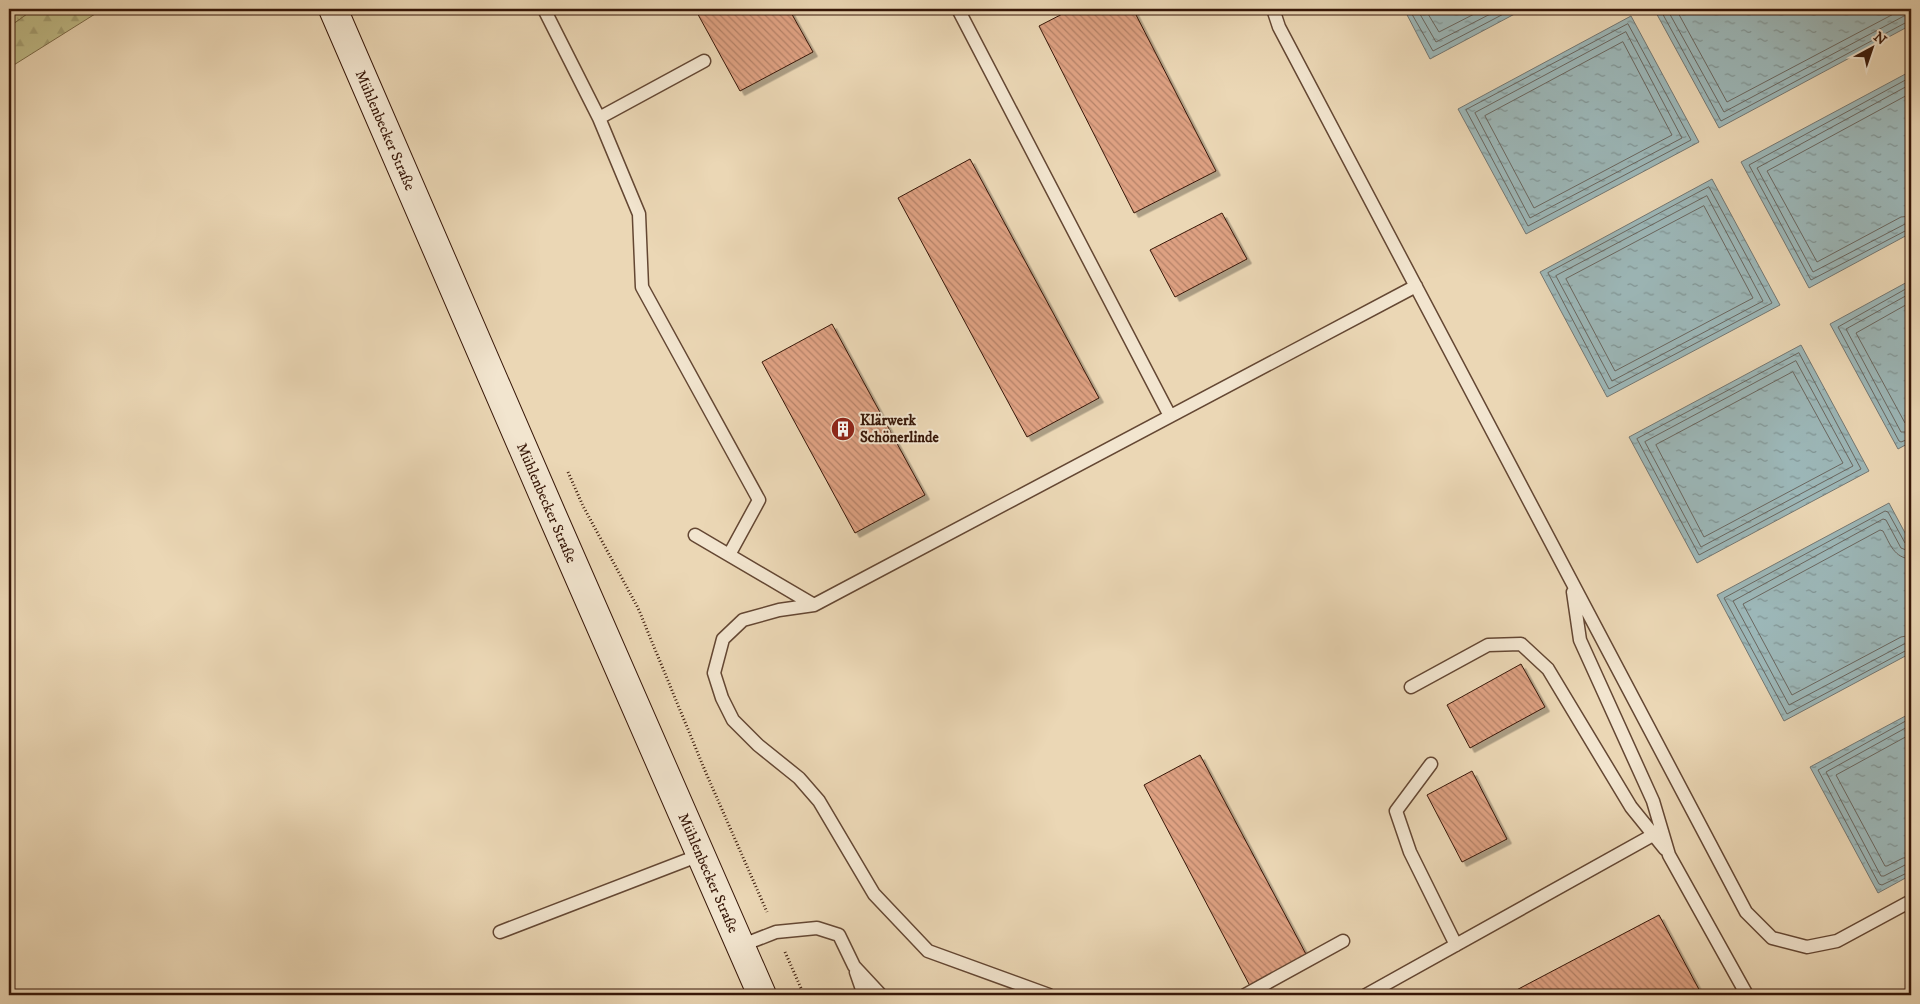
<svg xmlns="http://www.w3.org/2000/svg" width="1920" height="1004" font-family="'IM FELL DW Pica',serif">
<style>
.grass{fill:url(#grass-tufts);stroke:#7c6a48}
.forest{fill:url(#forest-firs);stroke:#7c6a48}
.water{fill:url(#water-ripples);stroke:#747772}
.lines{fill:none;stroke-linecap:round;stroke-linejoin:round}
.shore{stroke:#6a6760;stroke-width:1}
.building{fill:url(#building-back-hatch);stroke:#371708;filter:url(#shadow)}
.service-casing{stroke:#644733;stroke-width:15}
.secondary-casing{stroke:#371708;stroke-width:30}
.path{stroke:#371708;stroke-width:3;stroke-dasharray:1 2.5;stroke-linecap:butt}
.service{stroke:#f2e5cf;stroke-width:12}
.secondary{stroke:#f2e5cf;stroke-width:28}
.labels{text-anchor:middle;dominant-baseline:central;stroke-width:4;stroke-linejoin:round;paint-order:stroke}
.street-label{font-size:15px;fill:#371708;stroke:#f2e5cf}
.poi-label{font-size:15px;font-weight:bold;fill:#371708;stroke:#f2e5cf;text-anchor:start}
</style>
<defs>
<pattern id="grass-tufts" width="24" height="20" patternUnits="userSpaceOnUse" patternTransform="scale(1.25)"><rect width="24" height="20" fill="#c0bc88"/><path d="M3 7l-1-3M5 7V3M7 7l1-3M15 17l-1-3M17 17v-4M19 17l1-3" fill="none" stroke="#a6a174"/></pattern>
<pattern id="forest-firs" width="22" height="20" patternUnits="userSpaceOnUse" patternTransform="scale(1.25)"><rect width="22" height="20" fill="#c0bc88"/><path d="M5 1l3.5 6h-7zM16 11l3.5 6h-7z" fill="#a6a174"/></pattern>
<pattern id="water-ripples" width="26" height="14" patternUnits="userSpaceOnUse" patternTransform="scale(1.25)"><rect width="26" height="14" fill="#9cb7b8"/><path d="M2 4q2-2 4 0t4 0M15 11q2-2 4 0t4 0" fill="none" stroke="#809494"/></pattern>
<pattern id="building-back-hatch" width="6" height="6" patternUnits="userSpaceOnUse" patternTransform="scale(1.25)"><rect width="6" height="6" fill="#dea182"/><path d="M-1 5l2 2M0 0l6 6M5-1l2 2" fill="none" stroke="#b58268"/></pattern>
<filter id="shadow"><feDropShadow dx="4.5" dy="4.5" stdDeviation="0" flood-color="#0004"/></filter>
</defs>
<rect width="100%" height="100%" fill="#ebd7b5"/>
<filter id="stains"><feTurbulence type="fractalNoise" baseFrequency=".004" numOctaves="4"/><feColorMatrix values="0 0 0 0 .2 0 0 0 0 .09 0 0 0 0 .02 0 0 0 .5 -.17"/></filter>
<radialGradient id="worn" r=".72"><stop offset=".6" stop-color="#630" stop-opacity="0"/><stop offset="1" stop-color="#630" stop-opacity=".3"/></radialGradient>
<path class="grass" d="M9 9H34L9 27Z"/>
<path class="forest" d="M34 9H103L9 68V27Z"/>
<path class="water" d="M1404 9H1524L1430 59Z
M1654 9H1911V25L1719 128Z
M1631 16 1699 142 1526 234 1458 109Z
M1911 71V233L1809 288 1741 162Z
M1712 179 1780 305 1607 397 1540 272Z
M1911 280V442L1898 449 1830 324Z
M1801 345 1869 471 1697 563 1629 437Z
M1889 503 1911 544V653L1784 721 1717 595Z
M1911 713V875L1878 893 1810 767Z"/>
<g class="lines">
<path class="shore" d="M1409 9 1433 51 1513 9
M1417 9 1436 42 1500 9
M1425 9 1439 32 1484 9
M1660 9 1721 121 1907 22 1911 21
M1667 9 1724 112 1904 16 1911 15
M1676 9 1727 102 1903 9
M1628 24 1691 140 1528 226 1466 110Z
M1626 32 1682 138 1530 218 1475 113Z
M1623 42 1672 135 1534 208 1485 116Z
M1911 77 1749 165 1811 280 1907 230 1911 229
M1911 84 1757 168 1813 272 1905 224 1911 223
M1911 93 1767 171 1817 262 1901 217 1911 216
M1709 187 1772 303 1609 389 1548 273Z
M1707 196 1763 301 1612 381 1556 276Z
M1704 206 1753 298 1615 371 1566 279Z
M1911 286 1838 327 1899 441 1901 442 1911 438
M1911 293 1846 329 1901 432H1911
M1911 302 1856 333 1905 423 1911 424
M1799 353 1861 469 1699 555 1637 439Z
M1796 361 1853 466 1701 547 1645 442Z
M1793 372 1843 463 1704 537 1656 445Z
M1911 545 1905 543 1888 512 1885 511 1724 598 1787 714 1907 650 1911 649
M1911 552 1901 548 1886 520 1883 519 1733 601 1789 705 1904 644 1911 643
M1911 559C1894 558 1890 544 1883 531L1880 530 1743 604 1792 695 1901 637 1911 635
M1911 718 1818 770 1879 884 1882 885 1911 871
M1911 725 1826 772 1881 876H1884L1905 865 1911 864
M1911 734 1836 775 1885 866H1887L1903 858 1911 857"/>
</g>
<path class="building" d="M695 9H789L813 52 740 91Z
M1072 9H1133L1216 171 1134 213 1039 26Z
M970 159 1099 398 1027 437 898 198Z
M1222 213 1247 259 1175 297 1150 250Z
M832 324 925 495 855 533 762 362Z
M1521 664 1545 707 1470 748 1447 705Z
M1200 755 1307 956 1250 986 1144 785Z
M1472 771 1507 839 1462 862 1427 795Z
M1659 915 1702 995H1507Z"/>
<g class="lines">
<g class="service-casing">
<path id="service" d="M544 9 599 118 639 214 642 287 759 500 729 555
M958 9 1170 416
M1273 9 1279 27 1746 912 1772 938 1807 947 1837 941 1911 901
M599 118 704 61
M695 535 814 605
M1573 592 1580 640 1653 801 1669 855 1747 995
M1411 687 1488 645 1521 644 1548 669 1631 807 1665 849
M1431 764 1396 811 1410 852 1456 945
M500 932 700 855
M740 946 776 932 817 928 839 935 854 966 881 995
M856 972 864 995
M1049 995 928 951 874 894 819 801 799 778 758 745 733 720 722 698 714 673 723 639 743 620 779 610 814 605 1416 286
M1245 995 1343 941
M1366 995 1653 835"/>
</g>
<g class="secondary-casing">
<g id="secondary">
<path id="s1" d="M333 9 552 515 762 995"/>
</g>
</g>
<path class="path" d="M568 472 583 506 638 608 706 773 767 912
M785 952 804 995"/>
<use href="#service" class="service"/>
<use href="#secondary" class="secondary"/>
</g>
<defs>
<g id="building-disc" transform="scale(1.25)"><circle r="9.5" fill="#8f2418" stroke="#f2e5cf"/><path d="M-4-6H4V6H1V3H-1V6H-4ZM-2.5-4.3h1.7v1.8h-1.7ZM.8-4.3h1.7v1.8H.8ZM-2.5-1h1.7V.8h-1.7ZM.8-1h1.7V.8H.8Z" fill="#fff"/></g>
</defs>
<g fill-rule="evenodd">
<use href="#building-disc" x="843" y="429"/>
</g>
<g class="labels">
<g class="street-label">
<text stroke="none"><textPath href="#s1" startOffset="132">Mühlenbecker Straße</textPath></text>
<text stroke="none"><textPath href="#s1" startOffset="538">Mühlenbecker Straße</textPath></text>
<text stroke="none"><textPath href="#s1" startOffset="942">Mühlenbecker Straße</textPath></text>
</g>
<g class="poi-label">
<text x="860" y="420">Klärwerk<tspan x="860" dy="17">Schönerlinde</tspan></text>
</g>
</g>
<rect width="1920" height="1004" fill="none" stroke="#ebd7b5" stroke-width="30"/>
<rect x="10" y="10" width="1900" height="984" fill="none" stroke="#371708" stroke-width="2.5"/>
<rect x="15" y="15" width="1890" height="974" fill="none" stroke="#371708"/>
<g transform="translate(1872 48) rotate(40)" stroke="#f2e5cf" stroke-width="4" paint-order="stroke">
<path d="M0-4L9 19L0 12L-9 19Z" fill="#371708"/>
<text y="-8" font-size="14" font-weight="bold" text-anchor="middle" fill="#371708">N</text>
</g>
<rect width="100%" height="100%" filter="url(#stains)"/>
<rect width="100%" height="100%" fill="url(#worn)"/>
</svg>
